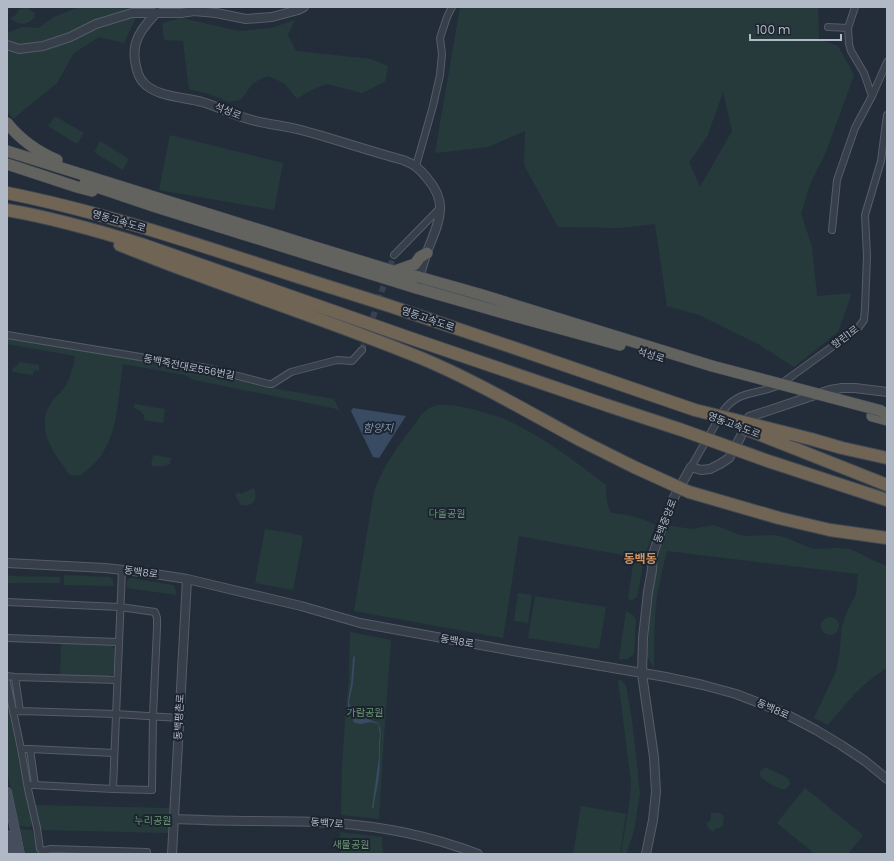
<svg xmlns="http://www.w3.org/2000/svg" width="894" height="861" font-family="Poppins,'Noto Sans KR',sans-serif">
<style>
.green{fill:#263a3c;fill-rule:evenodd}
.water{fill:#394a63}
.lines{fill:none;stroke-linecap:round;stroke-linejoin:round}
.minor-tunnel{stroke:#38424f;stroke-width:6;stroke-dasharray:6 3;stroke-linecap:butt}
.minor-casing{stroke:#555c68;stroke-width:8}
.tertiary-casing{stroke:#555c68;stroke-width:10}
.secondary-casing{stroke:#555c68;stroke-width:10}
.trunk-casing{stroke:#424955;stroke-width:12}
.motorway-casing{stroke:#424955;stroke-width:14}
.minor{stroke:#373f4a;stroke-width:6}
.tertiary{stroke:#373f4a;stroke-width:8}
.secondary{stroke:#454e5d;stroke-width:9}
.trunk{stroke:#62625f;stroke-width:11}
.motorway{stroke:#706554;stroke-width:12}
.trunk-bridge-casing{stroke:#424955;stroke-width:12;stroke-linecap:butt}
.motorway-bridge-casing{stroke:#424955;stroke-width:14;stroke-linecap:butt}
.trunk-bridge{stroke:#62625f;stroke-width:11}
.motorway-bridge{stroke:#706554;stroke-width:12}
.labels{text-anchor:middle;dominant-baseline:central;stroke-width:4;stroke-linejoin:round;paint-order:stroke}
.street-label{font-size:10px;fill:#b2b9c6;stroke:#1c242f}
.park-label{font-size:10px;fill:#6a9674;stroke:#1c242f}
.water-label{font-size:11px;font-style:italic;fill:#7b8fad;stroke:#1c242f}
.quarter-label{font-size:12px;font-weight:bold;fill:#d09363;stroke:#1c242f}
</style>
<rect width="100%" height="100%" fill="#232d3a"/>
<path class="green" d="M23 7H28L30 10 35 13 34 15 35 16C29 26 18 26 10 18 16 16 17 13 20 8L22 9H23Z
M79 7H141L124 43 99 37 74 53 57 83 13 119 7 111V33L22 27 38 28 54 17Z
M460 7H818L819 39 838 46 854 75 826 152 811 182 801 213 812 247 817 296 852 293 838 332 794 367 758 344 699 315 667 306 655 224 619 228 558 227 524 165 525 131 488 147 435 153ZM723 92 732 131 700 187 689 162 707 137Z
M182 18 239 31 271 28 295 20 288 35 296 51 371 59 388 66 385 82 362 93 327 84 309 91 297 99 284 83 267 76 253 83 241 100 229 102 209 94 189 89 183 41 164 40 162 23Z
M55 116 84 133 77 144 48 126Z
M170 135 283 163 274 210 159 190Z
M100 141 129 159 123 170 94 152Z
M7 337 199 369 223 375 267 387 334 399 340 412 336 409 333 408 194 380 185 375 123 364C118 394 119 431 100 457 95 464 87 470 80 476L70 475C53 452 33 427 53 400 56 396 59 394 62 391 70 381 73 368 75 356L7 344Z
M20 362 39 365V371L34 370 33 375 12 372 13 368 17 366Z
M134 404 165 409 163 423 144 420V415L139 410 134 408Z
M437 405C454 404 469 408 485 413 492 415 499 417 505 419 542 436 575 461 606 485 606 495 606 504 611 513 627 515 641 517 655 525L644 559 637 597 632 600 628 599 634 557 519 536 503 638 354 611 373 497C380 467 404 439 422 414L429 408Z
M153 455 171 458 170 464C164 466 157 468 151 465Z
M254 488C258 499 254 507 241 505L235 495 239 492 241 494Z
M666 525 691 529 714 525 740 535 749 536 772 535 784 537 813 549 836 548 849 549 859 553 872 560 887 566V668C861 684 847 702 828 725L814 718 836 671 839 657 842 626 847 612 856 594 858 574 667 551C663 566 660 581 657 596 654 620 654 644 654 668L647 656 649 630V619L651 592 658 562 656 560Z
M265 529 301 535 303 538 293 590 255 583Z
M64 575 110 577 113 581 114 586 64 585Z
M7 576 60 577V583H7Z
M130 578 173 585 176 590V595L127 588V581Z
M518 593 532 595 528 623 514 621Z
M535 596 606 607 599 649 528 638Z
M626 611 633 615 636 620 634 654C629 659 625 660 619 659Z
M821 626a9 9 0 1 1 18 0a9 9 0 1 1-18 0Z
M350 632 391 640 384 737 379 819 341 815 342 765 346 708 349 678Z
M61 643 110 645 115 649 114 673 108 677 60 676Z
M618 680H621L626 686 632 720 640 793 634 831 626 854H621L630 798 631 782Z
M7 700 20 768 32 820 31 827 19 826 7 770Z
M765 768H767L788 778 790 783C789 787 786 790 781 789 775 786 749 776 765 768Z
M805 788 863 835 848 854H815L777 823Z
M34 805 169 808 168 833 41 830Z
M581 806 626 814 620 854H573Z
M711 813H719L724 816 723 825 720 828 715 829 714 832 709 829 706 823C711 821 711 818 711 813Z
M20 829 32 830 38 854H26Z
M340 832 382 837 383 854H341Z"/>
<path class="water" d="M353 408 406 416 379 458 373 457 351 411Z
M355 655 353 684 349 701 350 706 351 710 354 712 364 713 368 719 378 723C383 732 380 735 380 744 380 757 380 770 378 782 377 791 374 799 374 807L373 809 372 808 379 757V742L380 734 378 724 371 722 361 724 355 723 353 721 352 715 348 710V700L351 684 353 658Z"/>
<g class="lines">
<path class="minor-tunnel" d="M370 326 394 255
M362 350 367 335"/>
<g class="minor-casing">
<path id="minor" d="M855 7 848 28 849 44 851 51 864 73 872 96 887 62
M828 27 848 28
M416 166 433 106 440 75 442 54 440 38 447 17 452 7
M832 230 837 180 855 128 872 96
M394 255 441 207
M7 335 207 368 269 384H272L291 372 337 360 352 361 362 350
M691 467 723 411C738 391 753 395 774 387 778 386 781 383 785 381L858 328 864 320 865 308 867 256 865 215 881 161 887 115
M7 602 120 607 155 612 157 618V628L153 716 152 790 113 789 35 785 30 749 114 753
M7 638 118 642
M7 676 15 677 117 680
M15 677 20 711
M7 682 21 749H30
M13 712 20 711 116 714 179 718
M21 749 28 789
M35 785H30L28 789 37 828 40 849 42 851
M113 789 122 570
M43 854 42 851 51 849 147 852V854"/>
</g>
<g class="tertiary-casing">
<path id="tertiary" d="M157 12C142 28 130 42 136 66 137 71 139 78 143 82 155 97 185 97 202 102 217 106 230 114 245 118 263 124 282 125 301 130 335 139 369 151 403 160 414 164 420 169 427 178 450 204 438 223 427 252 424 261 421 271 418 281
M7 45 19 49 43 46 70 37 96 24 132 13H181L194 11 216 13 246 19 272 17 298 10 304 7
M7 563 105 568 142 572 187 579 301 606 360 623 513 651 666 677 703 685 736 694 780 711 816 730 841 745 865 761 887 779
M173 819C198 820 222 821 246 821 275 821 303 821 332 823 382 826 431 836 478 854
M172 854 187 579
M646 854 653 820 656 792 654 757 642 674 643 638 648 592 652 570 653 554 662 527 671 503 691 467 701 470 710 469 720 464 729 458 740 438 749 417 830 390 842 388H855L887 392"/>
</g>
<g class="secondary-casing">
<path id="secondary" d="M7 792 20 854
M7 835 11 854"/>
</g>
<g class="trunk-casing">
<path id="trunk" d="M7 123C20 139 38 152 57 160
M7 151 318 248 403 274 419 277 479 294 712 366
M7 164 77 187 92 191
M85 183 156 207 416 288 500 312 620 345
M395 271 415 264 420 257 427 253
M872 416 887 420"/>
</g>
<g class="motorway-casing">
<path id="motorway" d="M7 193C103 212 196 244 289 274 323 285 356 295 390 306 492 340 593 375 695 410
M7 210C54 218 99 231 144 245L410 338 606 405
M120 245C143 254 167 264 190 272 267 301 345 327 421 358 476 381 528 412 580 440
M811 439 842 448 887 458
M786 445 887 485
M768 461 887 500"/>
</g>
<use href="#minor" class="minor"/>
<use href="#tertiary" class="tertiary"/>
<use href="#secondary" class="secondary"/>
<use href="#trunk" class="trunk"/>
<use href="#motorway" class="motorway"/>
<g class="trunk-bridge-casing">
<path id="trunk-bridge" d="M712 366 882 411"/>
</g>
<g class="motorway-bridge-casing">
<path id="motorway-bridge" d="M606 405 682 430 768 461
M695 410 811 439
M743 428 786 445
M580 440 634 467 689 492 779 518 830 530 887 538"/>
</g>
<use href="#trunk-bridge" class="trunk-bridge"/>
<use href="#motorway-bridge" class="motorway-bridge"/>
</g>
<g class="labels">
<g class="street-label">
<text transform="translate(228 111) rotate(21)">석성로</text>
<text transform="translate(119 221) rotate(16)">영동고속도로</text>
<text transform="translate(428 319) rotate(19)">영동고속도로</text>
<text transform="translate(845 337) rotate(-37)">향린1로</text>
<text transform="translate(651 355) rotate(17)">석성로</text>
<text transform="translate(189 367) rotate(11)">동백죽전대로556번길</text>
<text transform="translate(734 425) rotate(21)">영동고속도로</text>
<text transform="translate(665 521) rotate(-69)">동백중앙로</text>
<text transform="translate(141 572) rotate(8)">동백8로</text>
<text transform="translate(457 641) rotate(10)">동백8로</text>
<text transform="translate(773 709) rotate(24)">동백8로</text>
<text transform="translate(179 717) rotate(-87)">동백평촌로</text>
<text transform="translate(327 823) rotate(4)">동백7로</text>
</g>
<g class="park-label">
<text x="447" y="513">다올공원</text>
<text x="365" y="712">가람공원</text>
<text x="153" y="820">누리공원</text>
<text x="351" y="844">새물공원</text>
</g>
<g class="water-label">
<text x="378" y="428">함양지</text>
</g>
<g class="quarter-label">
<text x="640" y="558">동백동</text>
</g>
</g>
<rect width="894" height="861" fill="none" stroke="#b2b9c6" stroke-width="16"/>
<path d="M750 34v6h91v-6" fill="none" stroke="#b2b9c6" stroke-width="2"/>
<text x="756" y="34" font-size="12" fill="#b2b9c6" stroke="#1c242f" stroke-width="3" paint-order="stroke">100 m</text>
</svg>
